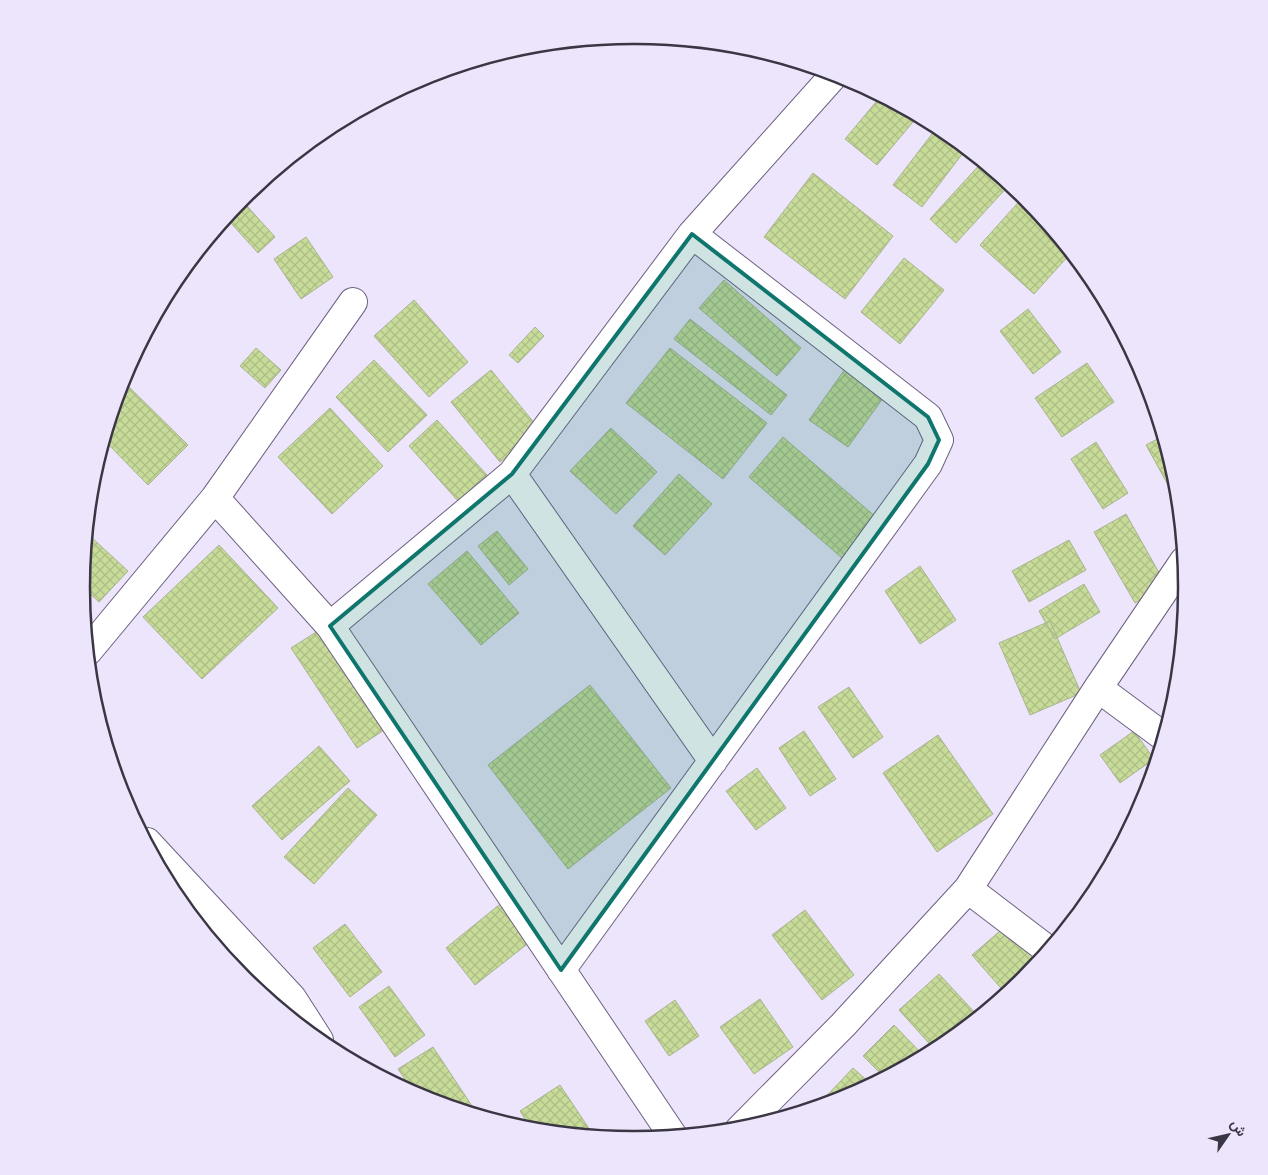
<svg xmlns="http://www.w3.org/2000/svg" width="1268" height="1175" font-family="'IBM Plex Sans',Vazirmatn,sans-serif">
<style>
.building{fill:url(#building-cross-hatch);stroke:#a9b491}
.lines{fill:none;stroke-linecap:round;stroke-linejoin:round}
.street-casing{stroke:#6d6181;stroke-width:30}
.secondary-casing{stroke:#6d6181;stroke-width:30}
.street{stroke:#fff;stroke-width:28}
.secondary{stroke:#fff;stroke-width:28}
.marked{fill:#0f766e;fill-opacity:0.2;stroke:#0f766e;stroke-width:4;stroke-linejoin:round}
.rim{fill:none;stroke:#3b3644;stroke-width:2.5}
</style>
<defs>
<pattern id="building-cross-hatch" width="8" height="8" patternUnits="userSpaceOnUse" patternTransform="scale(1.25)"><rect width="8" height="8" fill="#c8dc99"/><path d="M0 0l8 8M0 8l8-8" fill="none" stroke="#adbd85"/></pattern>
</defs>
<rect width="100%" height="100%" fill="#ede5fb"/>
<path class="building" d="M881 96 918 116 877 165 845 139Z
M938 126 966 149 922 207 893 185Z
M982 162 1010 184 956 243 930 219Z
M813 173 893 236 845 299 764 237Z
M1024 196 1071 253 1034 294 980 245Z
M247 206 275 237 258 253 230 222Z
M306 237 333 277 301 299 274 259Z
M904 258 944 290 900 344 861 312Z
M724 280 801 348 777 376 699 308Z
M414 300 468 362 429 397 374 336Z
M1028 309 1061 352 1033 374 1000 331Z
M690 319 787 395 771 415 674 339Z
M535 327 544 336 518 363 509 355Z
M256 348 281 370 265 388 240 366Z
M670 348 767 423 723 479 626 403Z
M857 352 896 380 848 447 809 420Z
M374 360 427 415 388 452 336 397Z
M1087 363 1114 402 1062 437 1035 398Z
M491 370 540 430 500 462 451 402Z
M122 380 188 445 148 485 104 440Z
M330 408 383 466 332 514 278 457Z
M437 420 487 475 458 501 409 446Z
M611 428 657 472 616 514 570 471Z
M1163 436 1176 480 1178 503 1146 445Z
M783 437 877 518 842 558 749 477Z
M1096 442 1128 493 1103 509 1071 459Z
M679 474 712 504 665 555 633 526Z
M1126 514 1166 585 1135 603 1094 532Z
M497 531 528 569 509 585 478 546Z
M91 537 128 571 99 602 82 586 86 543Z
M1069 540 1086 570 1029 602 1012 571Z
M219 545 278 608 202 679 143 617Z
M467 551 519 613 481 645 428 584Z
M920 566 956 620 920 644 885 591Z
M1084 584 1100 612 1055 639 1039 611Z
M1050 621 1081 693 1030 715 999 643Z
M324 627 390 726 357 748 291 648Z
M590 685 671 788 568 869 488 765Z
M849 687 883 737 853 758 818 707Z
M804 731 836 779 810 796 779 748Z
M1134 731 1154 759 1120 783 1100 755Z
M938 735 993 814 937 852 883 773Z
M319 746 350 781 282 840 252 806Z
M757 768 786 808 756 830 726 791Z
M348 788 377 815 314 884 284 857Z
M176 896 192 904 189 911Z
M505 900 535 938 475 985 446 948Z
M805 910 854 975 822 1000 772 935Z
M1021 913 1050 947 1024 978 1006 994 972 955Z
M345 924 382 972 350 997 313 948Z
M939 974 978 1016 941 1047 935 1050 899 1010Z
M389 986 425 1035 395 1057 359 1007Z
M760 999 793 1047 754 1074 720 1027Z
M675 1000 699 1036 669 1056 645 1021Z
M894 1025 924 1056 884 1077 863 1056Z
M433 1047 478 1115 422 1098 415 1094 398 1069Z
M853 1068 871 1084 845 1098 816 1107Z
M560 1085 594 1136 532 1130 520 1111Z"/>
<g class="lines">
<g class="street-casing">
<path id="street" d="M512 474 713 761
M215 498 353 302
M330 626 512 474 692 234 835 74
M88 651 215 498 330 626 673 1136
M1098 688 1163 736
M968 889 1048 950
M561 970 928 464 939 440 928 417 692 234
M739 1130 843 1025 968 889 1098 688 1184 561"/>
</g>
<g class="secondary-casing">
<path id="secondary" d="M147 842 292 998 319 1040"/>
</g>
<use href="#street" class="street"/>
<use href="#secondary" class="secondary"/>
</g>
<path class="marked" d="M692 234 928 417 939 440 928 464 561 970 330 626 512 474Z"/>
<path d="M0 0H1268V1175H0ZM633 44H635A543 543 0 0 1 1178 587V588A543 543 0 0 1 635 1131H633A543 543 0 0 1 90 588V587A543 543 0 0 1 633 44Z" fill="#ede5fb" fill-rule="evenodd"/>
<path class="rim" d="M633 44H635A543 543 0 0 1 1178 587V588A543 543 0 0 1 635 1131H633A543 543 0 0 1 90 588V587A543 543 0 0 1 633 44Z"/>
<g transform="translate(1228 1135) rotate(56)" stroke="#ede5fb" stroke-width="4" paint-order="stroke">
<path d="M0-4L9 19L0 12L-9 19Z" fill="#3b3644"/>
<text y="-8" font-size="14" font-weight="bold" text-anchor="middle" fill="#3b3644">ش</text>
</g>
</svg>
